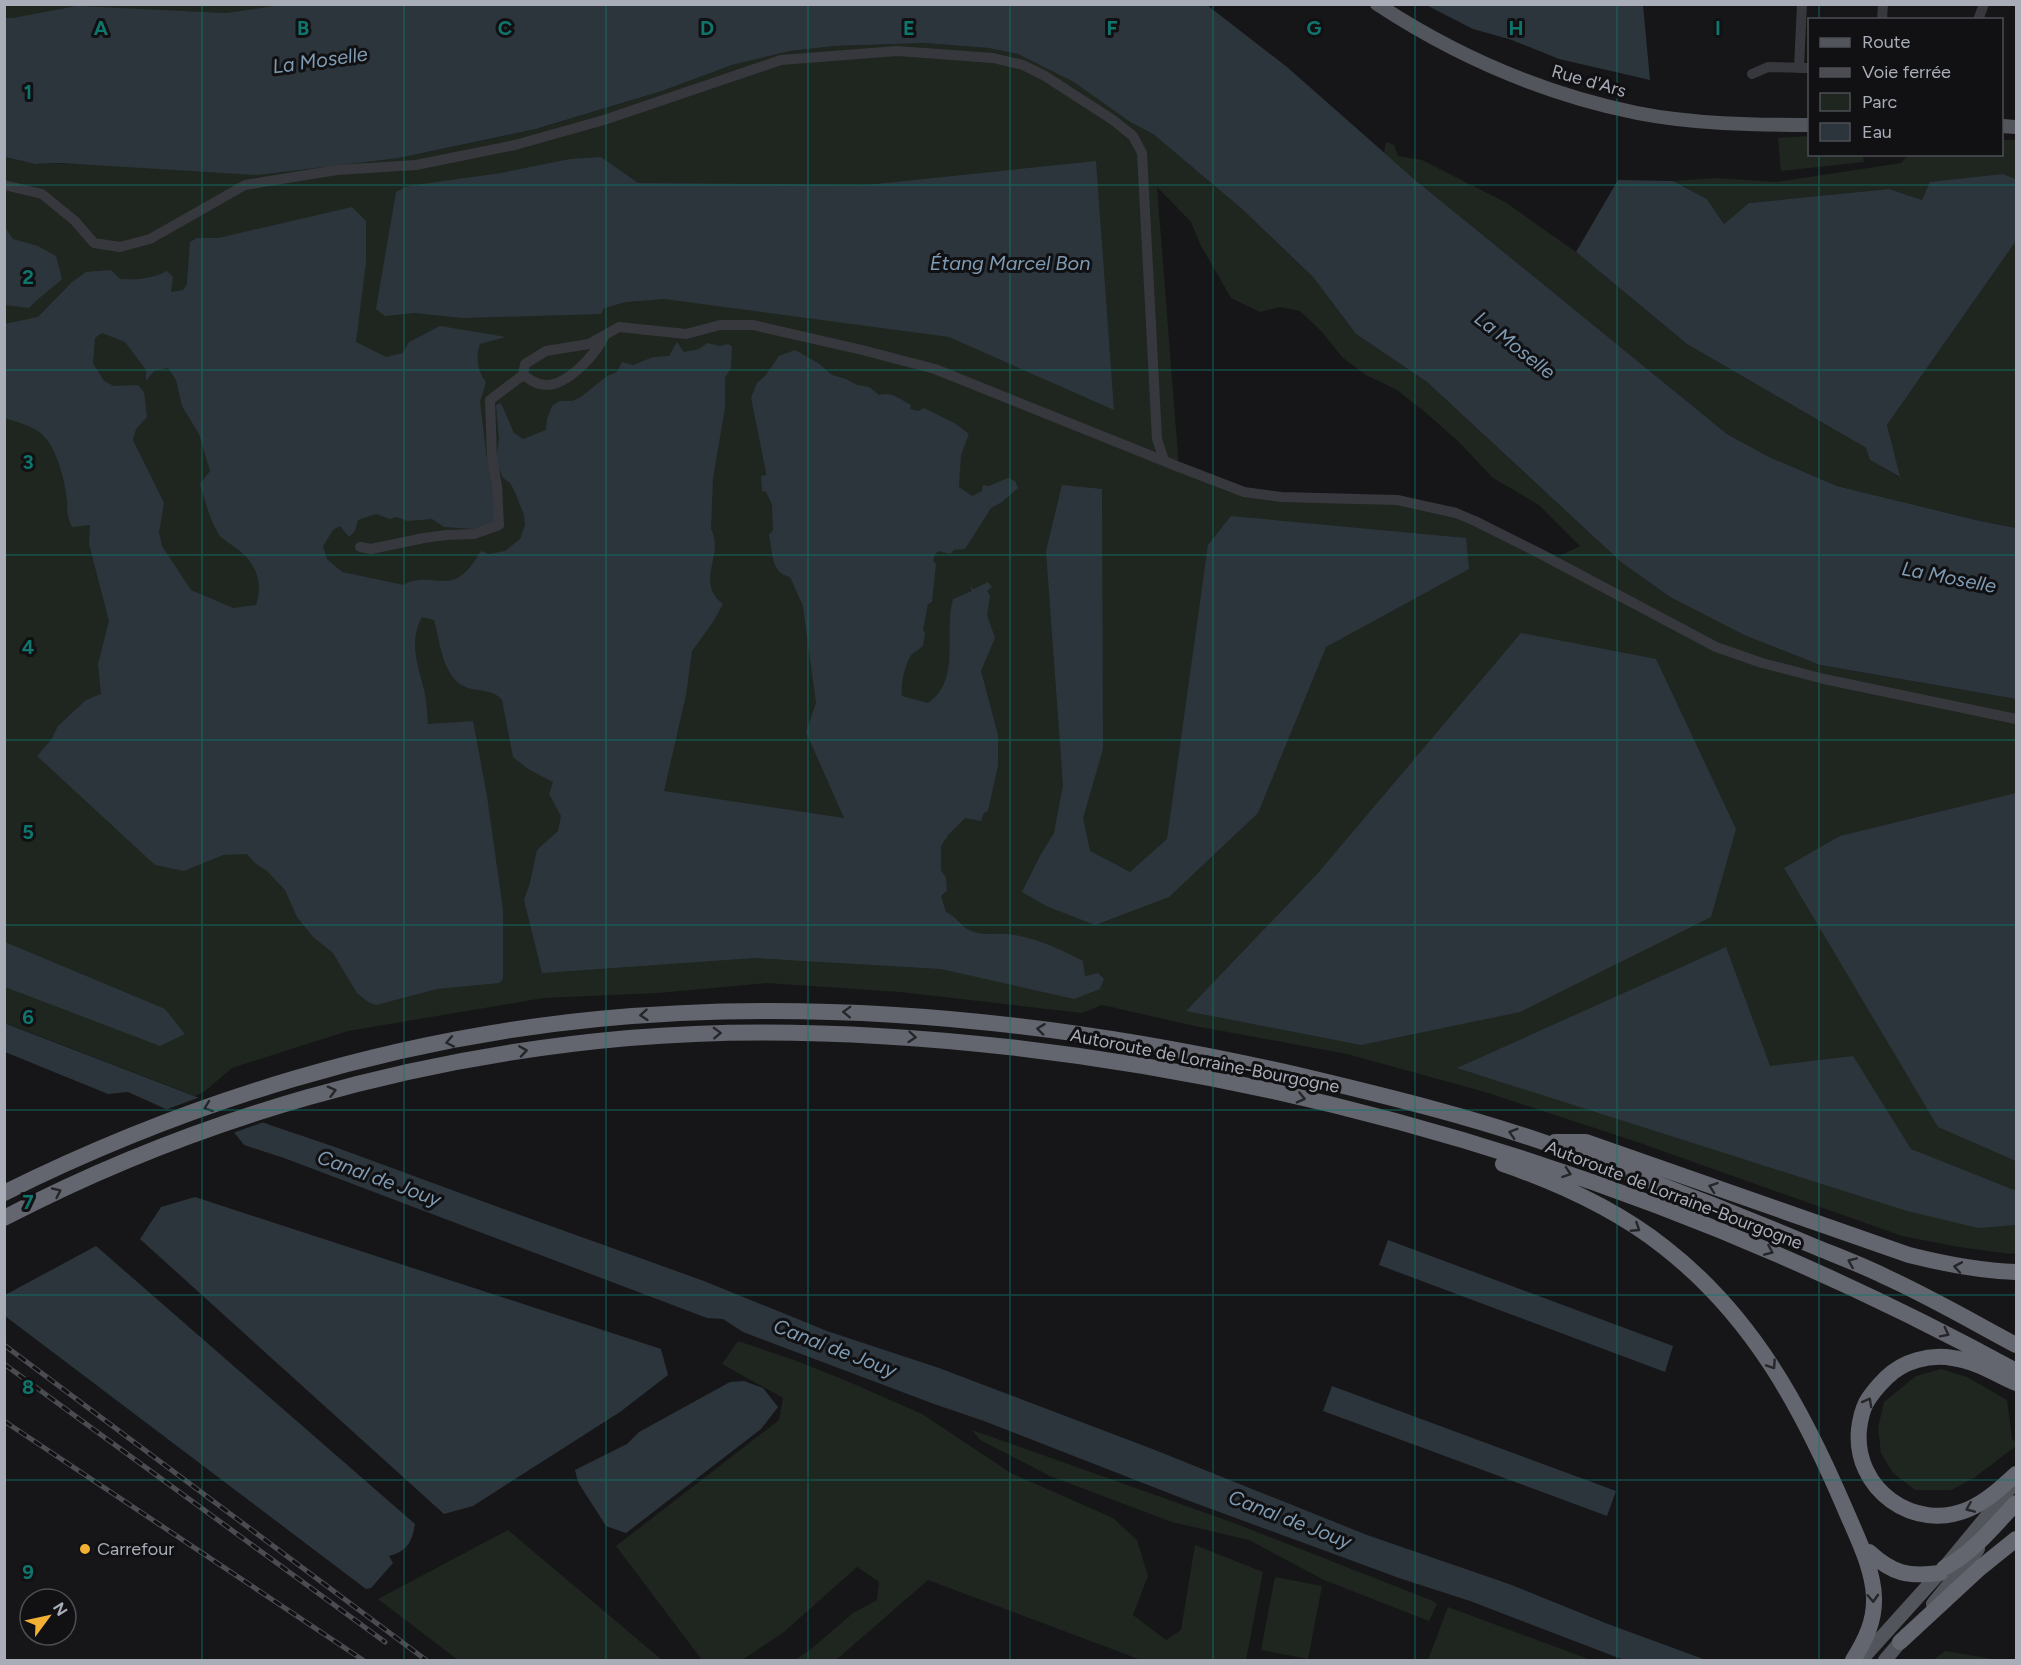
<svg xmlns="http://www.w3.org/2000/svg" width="2021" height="1665" font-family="Figtree,sans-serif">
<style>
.green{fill:#1e261f;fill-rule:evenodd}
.water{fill:#2c353c;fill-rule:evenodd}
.pier{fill:#161618}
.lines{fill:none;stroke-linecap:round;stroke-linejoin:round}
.minor{stroke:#37383d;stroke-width:10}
.major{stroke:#53555c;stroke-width:14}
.highway{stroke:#63666e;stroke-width:16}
.rail-casing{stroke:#4a4c52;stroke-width:5}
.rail{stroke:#111113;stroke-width:3;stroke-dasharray:9;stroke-linecap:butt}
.oneway{stroke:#26262a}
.grid{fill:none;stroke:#0f766e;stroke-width:1.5;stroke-opacity:0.55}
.poi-dot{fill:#f2b134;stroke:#111113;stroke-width:2}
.labels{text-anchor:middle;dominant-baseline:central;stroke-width:6;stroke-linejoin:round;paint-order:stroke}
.street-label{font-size:18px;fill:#a8adb8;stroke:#111113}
.poi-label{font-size:18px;fill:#a8adb8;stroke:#111113;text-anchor:start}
.water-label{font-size:20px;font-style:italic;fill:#7f9bb3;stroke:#111113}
.grid-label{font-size:20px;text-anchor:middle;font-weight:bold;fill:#0f766e;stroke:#111113;stroke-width:6;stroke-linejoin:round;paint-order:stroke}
</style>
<rect width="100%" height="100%" fill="#161618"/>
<path class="green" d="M5 4 288 5 226 13 178 11 13 18H5Z
M924 43 988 48 1018 54 1074 81 1130 122 1153 134 1242 209 1313 277 1356 334 1427 382 1621 562 1670 597 1744 635 1820 665 2016 699V1253L2010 1254 1959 1247 1902 1236 1640 1143 1485 1092 1347 1054 1195 1026 1102 1005 1082 1013 900 992 766 983 659 993 544 998 348 1031 232 1068 205 1091 195 1096 5 1023 4 157 35 164 399 158 537 129 662 91 732 65 790 51 835 46ZM1157 187 1191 222 1201 246 1231 298 1260 312 1280 307 1300 311 1322 332 1343 358 1366 375 1397 390 1426 413 1459 442 1493 478 1539 505 1580 546 1551 560 1456 513 1397 500 1244 492 1179 467Z
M1809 136 1810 154 1863 155 1864 162 1781 171 1778 138Z
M2002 140H2016V179L2003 174 1922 200 1889 189 1749 203 1724 224 1707 199 1673 181 1716 178 1777 182 1901 163 1908 155 2002 154Z
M1386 142 1394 145 1398 156 1422 160 1505 202 1576 252 1687 344 1866 448 1870 460 1899 477 1887 425 2016 241V528L1980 521 1837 486 1769 457 1727 434 1414 179 1384 153Z
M738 1341 794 1360 847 1381 922 1414 1011 1473 1113 1518 1137 1540 1148 1576 1133 1615 1166 1640 1181 1630 1195 1545 1263 1572 1246 1660H1141L928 1580 836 1660H795L810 1650 853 1613 877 1600 879 1582 857 1567 784 1632 742 1660H702L616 1546 779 1420 783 1398 722 1364Z
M1941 1369 1967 1377 2007 1400 2012 1439 2016 1442V1446L1974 1478 1951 1490H1915L1893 1473 1881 1453 1878 1428 1884 1402 1916 1376Z
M972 1430 1234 1523 1433 1601 1437 1604 1429 1621 1324 1580 1249 1540 1172 1522 1050 1476 980 1440Z
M508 1530 662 1660H458L378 1599Z
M1275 1577 1322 1586 1308 1659 1261 1650Z
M1448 1607 1591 1660H1428Z
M1945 1651 1999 1660H1933Z"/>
<path class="water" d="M288 4 1207 5 1287 67 1414 179 1727 434 1769 457 1837 486 1980 521 2016 528V699L1820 665 1744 635 1670 597 1621 562 1427 382 1356 334 1313 277 1242 209 1153 134 1130 122 1074 82 1018 54 988 48 924 43 835 46 790 51 732 65 662 91 536 129 399 158 257 175 61 163 35 164 5 157V18H13L77 6 226 13Z
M1426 5H1643L1650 80 1559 59 1512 40 1473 29Z
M601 157 638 183 866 185 1096 161 1114 410 949 337 664 299 626 302 604 308 601 314 462 318 414 313 385 316 376 309 396 192 408 186 501 173 570 159Z
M2003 174 2016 179V241L1887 425 1900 477 1870 460 1866 448 1687 344 1576 252 1618 180 1673 181 1707 199 1724 224 1749 203 1889 189 1922 200 1930 182Z
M352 207 366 221V262L356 342 386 357 403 353 409 342 440 326 506 337 480 344C475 357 478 372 486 382L480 402 487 460 496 483 498 522 474 529 444 527 432 519 408 521 396 517 390 519 376 514 358 520 355 531 349 537 340 526 333 530 323 546 327 559 342 572 404 585C422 574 438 585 455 579 467 575 475 560 481 551L489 554 505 551 520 539 525 525 524 515 514 490 510 483 503 478 496 462 499 438 496 405 501 403 514 433 523 439 546 430 547 419 552 406 560 401H572L581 397 607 376 617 372 622 362 633 365 653 357 669 356 677 342 684 352 699 349 707 343 720 346 728 344 732 346 731 368 725 378V408L713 478 711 529C725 555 694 582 723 604L713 622 692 651 686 695 664 791 844 818 806 732 816 703 803 606 790 577C770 573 773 551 769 535L773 530 772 504 766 492 762 491 761 476 766 475V472L751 398 757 383 765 376 779 356 795 350 818 363 832 375 846 379 857 385 869 387 879 395C891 391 900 399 911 405L910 409 918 411 924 408 956 424 969 434 961 455 959 487 972 496 982 491 983 485 989 486 1008 478 1015 481 1018 488 1002 502 991 508 965 549 954 550 950 554 939 551 935 554 933 561 936 564 932 602 928 604 923 630 925 633 923 645C920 650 915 651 911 655 905 665 900 685 902 696L928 703C962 679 943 634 953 599L972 591 970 587 974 589 988 582 992 587 987 591 990 596 987 615 995 638 981 671 998 735V765L988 811 984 813 981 821 965 818 949 834 941 846V870L946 878 947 890 941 896 946 912C956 916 961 927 971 931 984 936 996 933 1008 934 1035 937 1060 949 1083 961L1085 976 1098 973 1104 979 1100 989 1074 999 941 969 755 958 542 973 524 900 530 883 537 850 558 831 561 816 549 794 553 782 528 769 513 757 502 700C495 691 483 691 472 689 442 683 441 643 434 620L422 617C407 645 420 668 425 695 427 705 427 714 428 724L473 721 487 796 503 910V979L499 983 437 989 376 1005 368 1002 357 993 333 953 313 937 297 917 285 890 267 871 256 864 247 854 223 855 184 871 155 865 37 756 51 740 58 726 86 700 101 694 98 664 109 621 89 544 90 525 72 527C66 513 68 513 67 500 65 481 56 443 39 432 30 425 16 422 5 418L4 324 38 317 72 282 86 272 111 270 120 279C137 280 151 279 167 271L173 277 171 292 183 290 187 284 190 242 197 238H218ZM102 333 125 342 146 370V381L154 371 168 368 176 380 182 406 199 434 210 471 200 484C205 500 209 518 218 533 221 539 230 543 236 548 255 561 264 582 256 605L233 608 191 590 162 546 159 532 164 503 133 440 136 429 147 417 144 392 138 385 114 386 104 381 93 363 95 338Z
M4 226 13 239 38 246 56 256 62 279C51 289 39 297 29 308L5 305Z
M1062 485 1102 489 1103 749 1083 818 1090 851 1130 872 1167 839 1208 545 1231 516 1466 538 1469 569 1326 647 1258 813 1169 897 1095 925 1046 906 1022 892 1040 856 1054 833 1063 785 1046 551Z
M1521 633 1656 659 1736 829 1711 917 1520 1012 1361 1045 1186 1011 1318 873Z
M2016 793V1161L1938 1127 1784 868 1840 836Z
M5 942 165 1009 185 1034 160 1046 5 987Z
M1726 947 1770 1066 1853 1056 1911 1149 2014 1190 2016 1189V1225L1978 1228 1907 1211 1457 1068Z
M4 1023 270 1125 335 1147 509 1211 704 1281 827 1331 939 1368 1155 1450 1367 1535 1509 1584 1608 1624 1706 1660H1624L1470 1601 1399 1578 1184 1499 984 1421 934 1404 743 1332 723 1319 707 1318 284 1158 244 1145 233 1131 168 1110 128 1092 108 1094 5 1052Z
M195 1197 661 1349 668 1375 620 1412 473 1506 444 1514 140 1239 161 1207Z
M1388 1240 1673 1346 1665 1372 1379 1265Z
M96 1246 415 1524C412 1541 408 1551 389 1556L393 1563 371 1588 366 1589 5 1316V1295Z
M744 1381 763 1388 778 1407 761 1429 626 1533 606 1526 578 1482 575 1470 627 1444 639 1432 730 1382Z
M1332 1386 1616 1491 1607 1516 1323 1411Z"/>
<path class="pier" d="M203 1096 267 1121 230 1134 162 1111Z"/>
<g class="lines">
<path class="minor" d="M1882 20 1883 4
M1978 20 1984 4
M1799 68 1802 4
M1752 74 1768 67 1810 68
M4 185 42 194 75 221 94 243 120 247 150 239 245 185 337 170 416 165 515 145 604 120 781 60 897 51 993 58 1023 65 1045 76 1113 120 1133 136 1142 153 1157 439 1164 460
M605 335C596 354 564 391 540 384 534 383 528 378 523 375L525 364 546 351 589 344 619 327 686 334 720 325H753L862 350 935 369 1179 467 1244 492 1281 497 1397 500 1456 513 1475 521 1539 553 1716 647 1762 663 1824 679 2016 719
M360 547 371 549 424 538 446 535 474 534 499 525 497 486 492 458 490 400 523 375"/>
<path class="major" d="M1377 4C1456 56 1544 94 1637 113 1693 124 1752 125 1810 125
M2002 126 2016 127
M1933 1604 1978 1549
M1861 1660 1944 1568 2016 1481
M1885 1660 1907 1634"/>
<path class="highway" d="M1555 1142H1586L1909 1255C1945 1264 1979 1271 2016 1272
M1503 1164C1561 1184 1616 1209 1664 1247 1753 1316 1803 1410 1846 1511 1857 1537 1873 1568 1874 1597 1875 1621 1865 1641 1853 1660
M4 1193C189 1101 392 1039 598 1019 840 996 1083 1024 1319 1080 1394 1098 1470 1117 1543 1142 1576 1153 1609 1166 1642 1178 1701 1200 1759 1223 1818 1248 1840 1257 1864 1266 1886 1277 1930 1297 1973 1322 2016 1345
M4 1218C198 1117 412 1057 629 1038 755 1027 883 1033 1008 1047 1361 1087 1705 1201 2016 1371
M2016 1383C1996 1374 1975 1361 1953 1358 1929 1354 1903 1361 1886 1378 1878 1386 1871 1394 1866 1403 1862 1411 1860 1421 1859 1429 1853 1489 1914 1533 1969 1509 1987 1501 2002 1487 2016 1474
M1869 1552C1893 1574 1908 1577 1940 1573
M1944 1568C1973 1553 1994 1526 2016 1503
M1900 1642 1980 1568 2016 1539"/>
<g class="rail-casing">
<path id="rail" d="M4 1345 426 1660
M4 1364 385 1642
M4 1421 363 1660"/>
</g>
<use href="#rail" class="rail"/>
</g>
<defs><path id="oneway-chevron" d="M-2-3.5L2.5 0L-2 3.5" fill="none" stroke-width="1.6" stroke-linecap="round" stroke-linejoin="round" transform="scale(1.5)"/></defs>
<g class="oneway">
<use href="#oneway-chevron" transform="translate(847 1012) rotate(-178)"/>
<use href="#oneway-chevron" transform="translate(644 1015) rotate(175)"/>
<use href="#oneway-chevron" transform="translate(1041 1029) rotate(-173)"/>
<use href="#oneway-chevron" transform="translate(717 1033) rotate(-2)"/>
<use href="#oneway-chevron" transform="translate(912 1037) rotate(5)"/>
<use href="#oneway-chevron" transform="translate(450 1042) rotate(169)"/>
<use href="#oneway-chevron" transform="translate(523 1051) rotate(-9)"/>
<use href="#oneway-chevron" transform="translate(332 1091) rotate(-15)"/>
<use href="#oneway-chevron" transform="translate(1301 1098) rotate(13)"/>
<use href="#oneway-chevron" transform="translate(208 1107) rotate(160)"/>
<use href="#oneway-chevron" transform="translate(1513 1133) rotate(-163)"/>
<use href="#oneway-chevron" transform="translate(1567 1173) rotate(19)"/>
<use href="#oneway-chevron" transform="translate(1713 1187) rotate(-161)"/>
<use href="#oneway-chevron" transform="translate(57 1192) rotate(-25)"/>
<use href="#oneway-chevron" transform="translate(1636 1228) rotate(33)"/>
<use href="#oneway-chevron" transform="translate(1769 1251) rotate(23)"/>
<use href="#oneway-chevron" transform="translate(1852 1262) rotate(-157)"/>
<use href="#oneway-chevron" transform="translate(1958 1267) rotate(-170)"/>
<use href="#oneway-chevron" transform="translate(1945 1333) rotate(27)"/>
<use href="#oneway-chevron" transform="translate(1772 1365) rotate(56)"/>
<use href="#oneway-chevron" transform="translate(1868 1402) rotate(-61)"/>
<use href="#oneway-chevron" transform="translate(1970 1508) rotate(157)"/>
<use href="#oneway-chevron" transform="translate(1873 1598) rotate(87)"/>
</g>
<path class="grid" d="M202 4V1660M404 4V1660M606 4V1660M808 4V1660M1010 4V1660M1213 4V1660M1415 4V1660M1617 4V1660M1819 4V20M1819 154V1660M4 185H2016M4 370H2016M4 555H2016M4 740H2016M4 925H2016M4 1110H2016M4 1295H2016M4 1480H2016"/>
<circle class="poi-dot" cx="85" cy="1549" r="6"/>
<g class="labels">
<g class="street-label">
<text transform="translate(1589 81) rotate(16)">Rue d'Ars</text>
<text transform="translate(1205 1061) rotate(11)">Autoroute de Lorraine-Bourgogne</text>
<text transform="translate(1674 1195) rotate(21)">Autoroute de Lorraine-Bourgogne</text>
</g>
<g class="poi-label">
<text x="97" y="1549">Carrefour</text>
</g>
<g class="water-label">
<text transform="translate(320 60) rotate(-8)">La Moselle</text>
<text x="1010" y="263">Étang Marcel Bon</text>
<text transform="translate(1515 345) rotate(38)">La Moselle</text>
<text transform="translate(1949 577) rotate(11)">La Moselle</text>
<text transform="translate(379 1178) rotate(20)">Canal de Jouy</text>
<text transform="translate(835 1348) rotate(21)">Canal de Jouy</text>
<text transform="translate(1290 1519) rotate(21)">Canal de Jouy</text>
</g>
</g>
<g class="grid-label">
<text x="101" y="35">A</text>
<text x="303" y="35">B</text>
<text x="505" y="35">C</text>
<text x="707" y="35">D</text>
<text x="909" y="35">E</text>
<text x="1112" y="35">F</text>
<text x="1314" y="35">G</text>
<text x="1516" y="35">H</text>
<text x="1718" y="35">I</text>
<text x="28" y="99">1</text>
<text x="28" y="284">2</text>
<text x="28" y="469">3</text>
<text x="28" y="654">4</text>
<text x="28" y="839">5</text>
<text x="28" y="1024">6</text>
<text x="28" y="1209">7</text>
<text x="28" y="1394">8</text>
<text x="28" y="1579">9</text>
</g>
<rect width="2021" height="1665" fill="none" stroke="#a8adb8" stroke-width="12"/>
<rect x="1808" y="18" width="195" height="138" fill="#111113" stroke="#4d4f55" stroke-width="1.5"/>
<rect x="1820" y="38" width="30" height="9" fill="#53555c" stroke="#4d4f55" stroke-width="1.5"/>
<text x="1862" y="48" font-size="18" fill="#a8adb8">Route</text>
<rect x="1820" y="68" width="30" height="9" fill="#4a4c52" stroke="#4d4f55" stroke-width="1.5"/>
<text x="1862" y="78" font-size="18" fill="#a8adb8">Voie ferrée</text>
<rect x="1820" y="93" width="30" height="18" fill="#1e261f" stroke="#4d4f55" stroke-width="1.5"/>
<text x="1862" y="108" font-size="18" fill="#a8adb8">Parc</text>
<rect x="1820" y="123" width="30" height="18" fill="#2c353c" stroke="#4d4f55" stroke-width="1.5"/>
<text x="1862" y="138" font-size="18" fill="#a8adb8">Eau</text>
<g transform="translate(48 1617) rotate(57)"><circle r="28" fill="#111113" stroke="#4d4f55" stroke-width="1.5"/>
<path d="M0-4.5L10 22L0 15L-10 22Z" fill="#f2b134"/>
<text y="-9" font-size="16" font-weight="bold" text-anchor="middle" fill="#a8adb8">N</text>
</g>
</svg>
